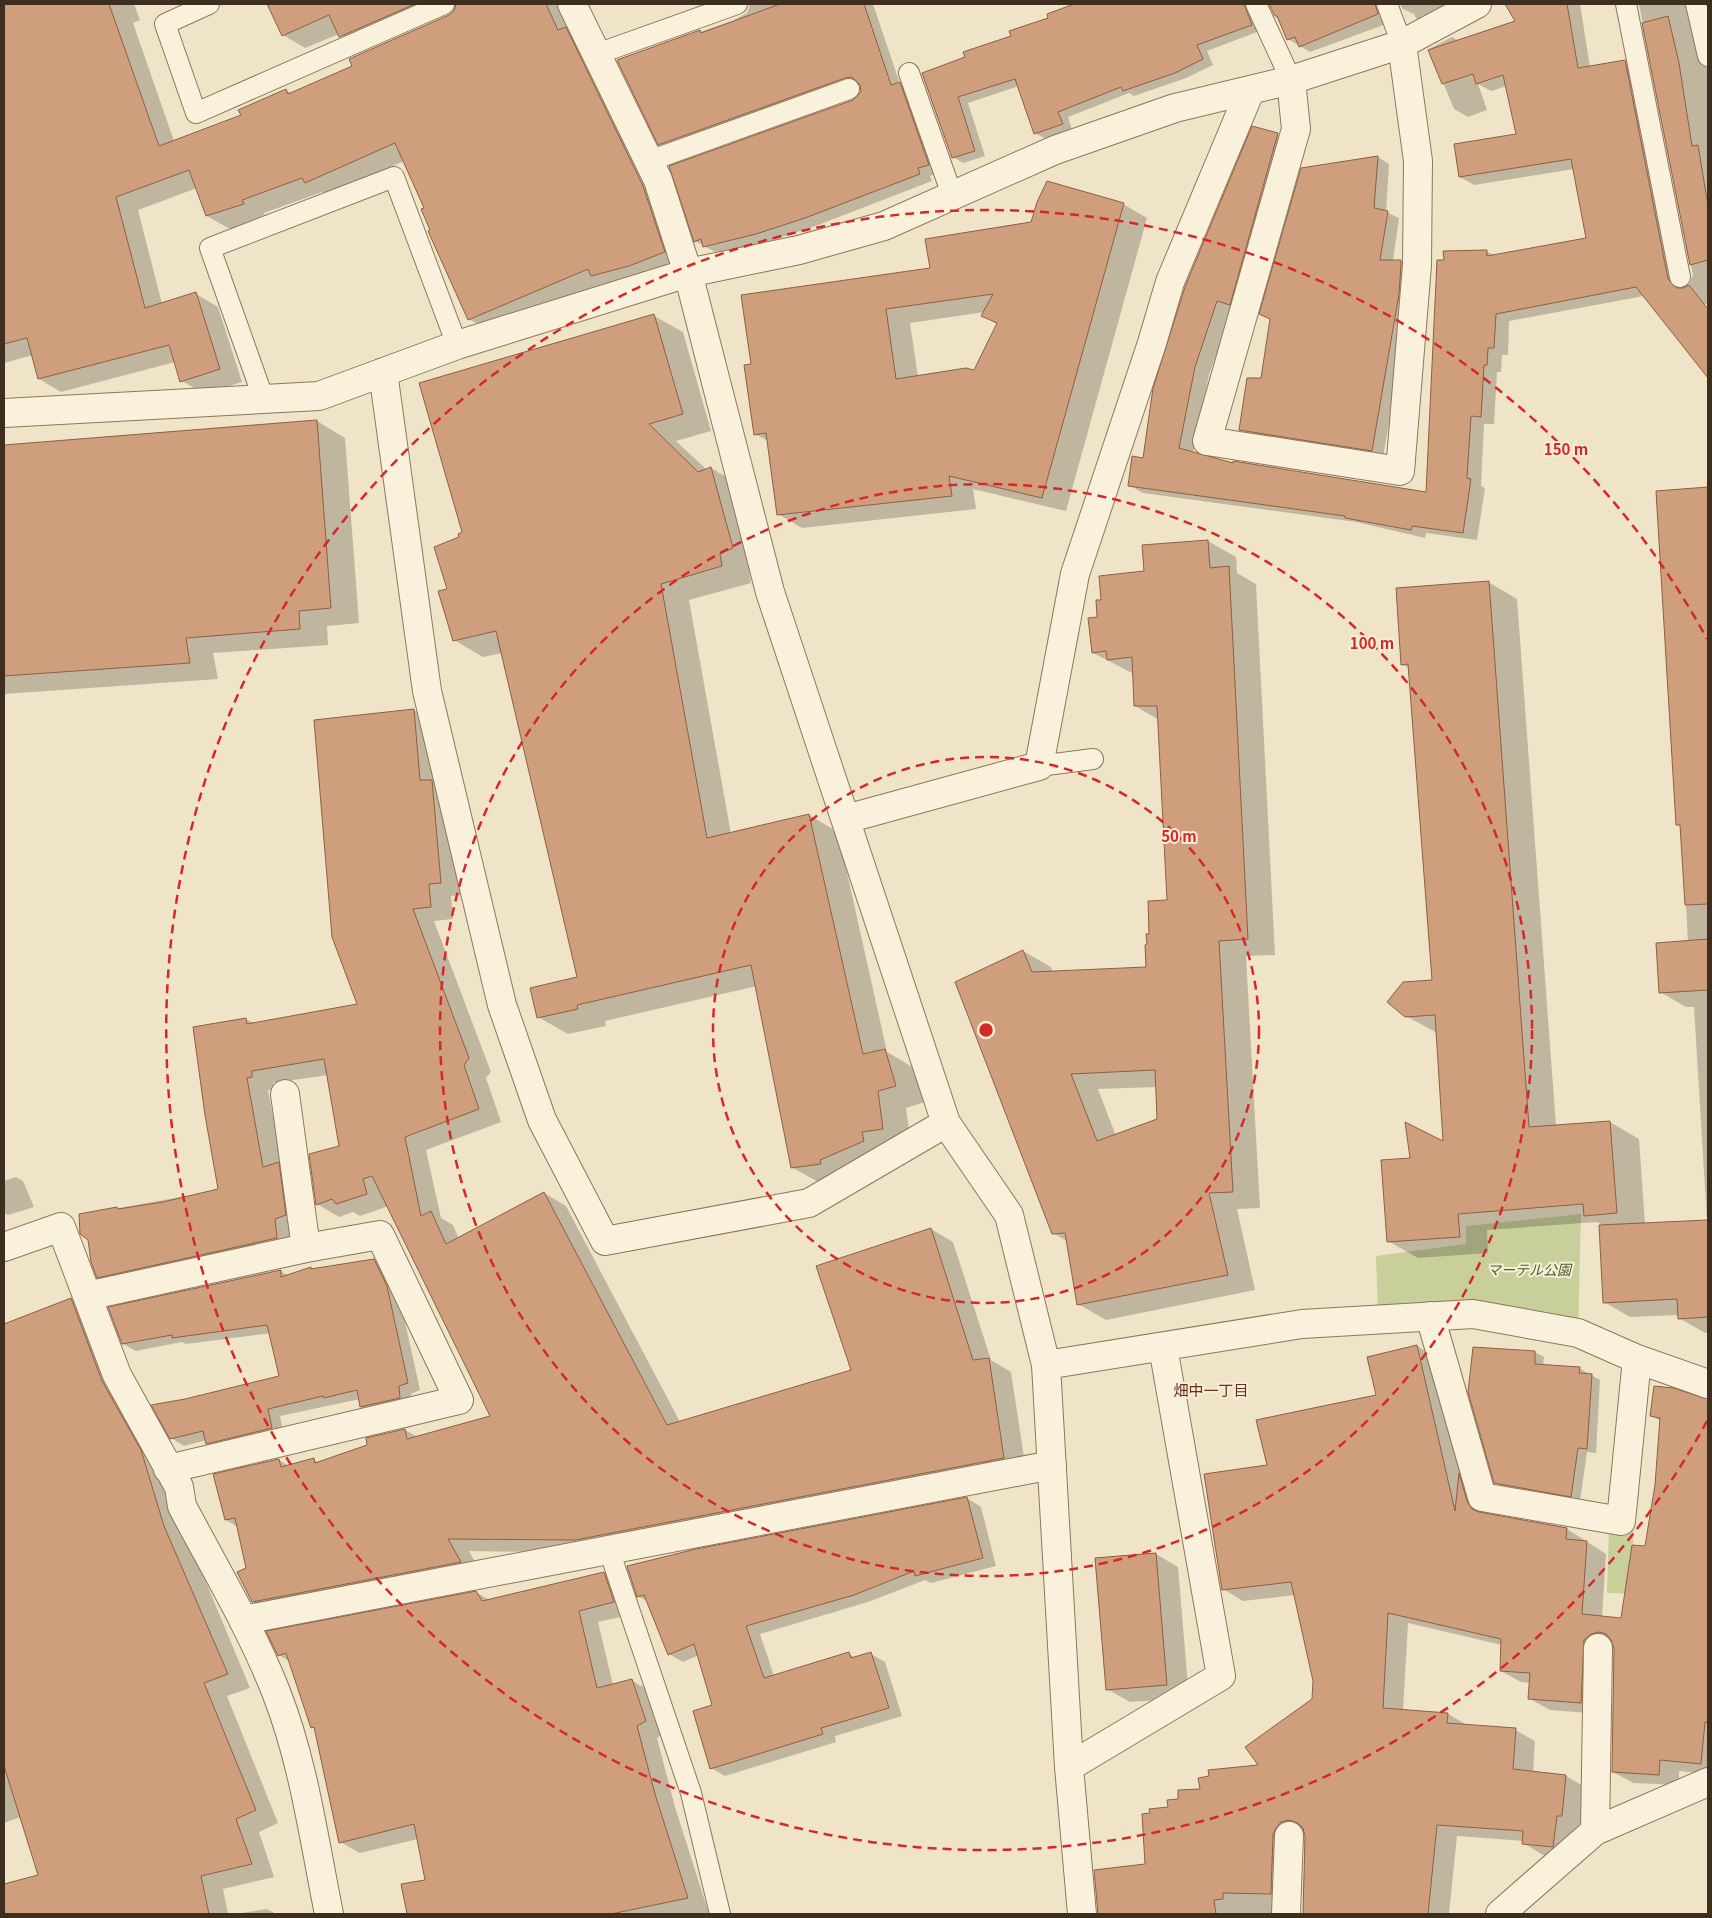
<svg xmlns="http://www.w3.org/2000/svg" width="1712" height="1918" font-family="Georgia,'Noto Sans JP',serif">
<style>
.green{fill:#c9cf9b}
.shadow{fill:#0003;fill-rule:evenodd}
.building{fill:#cf9f7d;stroke:#8d5f41;fill-rule:evenodd}
.lines{fill:none;stroke-linecap:round;stroke-linejoin:round}
.service-casing{stroke:#8d765c;stroke-width:22}
.minor-casing{stroke:#8d765c;stroke-width:30}
.service{stroke:#faf1dc;stroke-width:20}
.minor{stroke:#faf1dc;stroke-width:28}
.ring{fill:none;stroke:#d62828;stroke-width:2.5;stroke-dasharray:9 6}
.labels{text-anchor:middle;dominant-baseline:central;stroke-width:4;stroke-linejoin:round;paint-order:stroke}
.park-label{font-size:14px;font-style:italic;fill:#4d5a26;stroke:#f7eed8}
.neighbourhood-label{font-size:15px;fill:#6b2e1e;stroke:#f7eed8}
.centre{fill:#d62828;stroke:#f7eed8;stroke-width:2.5}
.ring-label{font-size:15px;text-anchor:middle;font-weight:bold;fill:#d62828;stroke:#f7eed8;stroke-width:4;stroke-linejoin:round;paint-order:stroke}
</style>
<rect width="100%" height="100%" fill="#f0e4c8"/>
<path class="green" d="M1581 1214 1578 1333 1378 1313 1376 1256 1466 1244V1226Z
M1609 1526 1634 1527 1632 1557 1697 1596 1607 1593Z"/>
<path class="shadow" d="M4 4H134L140 20 133 23 174 141 242 116 286 90 292 94 354 67 450 16 455 9 363 49 339 34 305 48 283 35 269 4H562L687 265 614 288 606 283 491 332 469 319 432 230 426 209 404 161 328 195 322 192 264 213 266 217 230 229 207 216 197 188 138 210 162 304 196 294 218 307 242 382 204 394 182 381 175 362 61 392 39 379 33 355 4 363Z
M750 4H873L900 84 912 91 941 172 930 176 932 181 818 225 770 241 717 253 695 241 854 101 862 91 860 84 672 152 659 144 618 60 732 21 747 13Z
M1078 4H1257L1262 30 1207 51 1213 65 1186 78 1134 96 1129 93 1068 117 1072 130 1046 139 1035 133 1019 86 968 103 985 156 963 163 953 157 923 74 1013 37 1050 18 1049 15Z
M1270 4H1389V23L1310 52 1288 39Z
M1400 4H1449L1426 24 1416 18 1414 14 1403 9Z
M1529 4H1580L1590 67 1625 61 1639 69 1682 288 1688 287 1693 275 1639 4H1701L1708 59V302L1701 308 1708 318V378L1644 296 1509 321 1508 355H1502L1501 372H1497L1494 424H1484L1481 486 1485 488 1477 540 1426 533 1425 538 1356 522 1143 493 1129 485 1144 459 1253 127 1278 135 1292 143 1209 375 1193 453 1234 464 1428 493 1445 261 1486 251 1495 256 1588 239 1574 169 1474 185 1460 177 1518 135 1507 86 1491 91 1478 84 1487 110 1468 117 1454 109 1429 49 1452 37 1459 41 1517 22 1512 13Z
M1378 157 1389 164 1386 212 1399 218 1393 261H1401L1413 268 1410 301 1383 457 1251 436 1240 429 1262 379 1302 170Z
M1123 204 1147 218 1066 511 973 489 976 509 802 528 778 514 768 441 755 434 752 365 931 269 1032 223ZM985 312 983 316 998 324 975 372 918 377 910 323Z
M654 316 683 332 711 431 676 441 707 470 711 468 740 485 761 565 749 570 751 583 689 600 731 834 809 815 838 832 887 1052 914 1068 925 1102 906 1108 911 1145 822 1184 793 1168 757 986 605 1021 606 1026 568 1034 538 1017 578 978 502 653 483 657 454 640 449 589 460 538Z
M317 421 345 438 359 623 327 626 328 645 213 653 218 679 4 694V446Z
M1708 489V1333H1705L1679 1318V1315L1630 1317 1604 1302 1605 1226 1597 1222 1487 1230 1488 1253 1418 1258 1388 1241 1411 1159 1445 1143 1437 1033 1406 1016 1433 981 1410 669 1402 664 1488 582 1517 599 1556 1126 1610 1122 1639 1139 1645 1224 1707 1221 1694 1007H1686L1660 992 1688 942 1682 827 1677 824 1657 492Z
M1208 541 1236 557 1237 573 1256 584 1275 955 1246 956 1260 1208 1237 1209 1255 1290 1106 1320 1078 1304 1067 1241 1053 1233 1023 951 1051 967 1053 973 1147 969 1150 935 1168 901 1159 720 1135 706 1134 674 1093 653 1103 601 1146 573ZM1157 1087 1159 1119 1116 1136 1098 1089Z
M414 710 436 723 463 895 451 896 453 919 434 921 491 1072 486 1078 501 1122 426 1150 441 1218 453 1225 459 1239 544 1193 566 1206 680 1422 852 1371 931 1229 953 1242 991 1360 1011 1372 1026 1470 598 1553 469 1551 482 1575 275 1615 253 1602 238 1527 226 1520 279 1460 289 1466 314 1460 319 1463 405 1430 418 1437 492 1417 389 1206 360 1216 353 1212 339 1217 317 1204 341 1147 328 1075 273 1083 274 1089 268 1090 299 1251 120 1290 98 1277 90 1239 80 1215 220 1190 246 1019 255 1024 359 1005Z
M16 1177 23 1181 34 1207 8 1215 4 1213V1181Z
M374 1260 387 1267 399 1294 420 1390 411 1394 413 1405 374 1414 361 1407 360 1399 280 1416 284 1435 220 1450 207 1443V1440L184 1446 171 1438 185 1401 280 1376 271 1333 186 1344 182 1342 136 1351 123 1344 280 1271 289 1276 311 1269 314 1270Z
M71 1299 94 1313 250 1688 227 1696 278 1823 259 1832 274 1877 223 1889 228 1914H4V1886L40 1876 21 1817 4 1823V1324Z
M1417 1346 1437 1358 1487 1514 1567 1529 1606 1554 1602 1618 1622 1620 1646 1547 1656 1485 1661 1421 1651 1416 1708 1405V1774L1679 1771V1785L1633 1783 1613 1772 1614 1645 1604 1652 1601 1714 1550 1710 1530 1699 1531 1683 1521 1682 1501 1671 1502 1645 1408 1623 1403 1711 1448 1714 1467 1725 1515 1730 1535 1741 1533 1773 1566 1776 1586 1788 1582 1827 1577 1826 1573 1858 1543 1855 1523 1843 1524 1841 1457 1836 1449 1914H1303L1305 1833H1302L1291 1914H1100L1095 1871 1146 1865 1170 1808 1201 1790 1260 1766 1313 1700 1314 1681 1295 1595 1243 1601 1223 1589 1268 1466 1378 1396Z
M1535 1352 1544 1357 1543 1366 1579 1368 1600 1380 1596 1453 1587 1452 1580 1501 1504 1488 1495 1482Z
M967 1498 981 1507 996 1566 931 1583 925 1580 868 1602 760 1634 774 1676 849 1654 856 1658 871 1654 885 1662 902 1716 835 1736 836 1742 725 1776 711 1768 714 1706 699 1655 683 1662 669 1654 647 1601 638 1596Z
M1156 1554 1178 1567 1189 1698 1130 1702 1107 1689Z
M604 1573 624 1585 634 1614 598 1622 613 1685 631 1680 652 1692 665 1732 657 1738 675 1807 709 1914H409L403 1885 427 1881 418 1839 360 1853 340 1842 316 1729 312 1727 290 1662 279 1655 268 1632 476 1592 489 1600Z
M267 1909 276 1914H235Z"/>
<path class="building" d="M4 4H109L159 146 241 115 238 110 286 89 288 94 352 66 349 59 449 15 454 11 456 4H546L558 30 566 27 643 186 665 252 629 266 591 276 588 269 468 320 428 231 430 230 421 209 424 208 395 143 305 183 302 178 242 200 244 204 206 216 189 170 116 197 145 308 196 292 220 369 180 382 169 345 38 379 27 338 4 344Z
M267 4H415L339 37 329 15 282 36Z
M780 4H864L891 85 900 82 929 165 918 168 920 174 805 218 756 234 703 247 701 239 694 242 669 166 853 100 861 92 860 85 852 77 845 78 658 145 617 60 700 30 701 33Z
M1074 4H1244L1252 25 1197 45 1203 59 1175 73 1123 91 1121 87 1058 112 1063 124 1034 134 1015 79 958 97 975 151 952 158 922 73 965 57 963 52 1011 36 1009 31 1048 18 1047 14Z
M1269 4H1375L1378 14 1299 47 1295 37 1287 40 1277 16H1275Z
M1505 4H1567L1578 68 1625 60 1668 279 1677 288H1683L1689 285 1708 309V378L1636 287 1496 314 1494 348H1488L1487 365H1484L1481 417 1471 416 1467 478 1471 479 1463 533 1412 526 1411 530 1345 518V516L1128 486 1132 456 1143 458 1153 388 1185 287 1252 126 1278 133 1230 305 1217 301 1195 367 1179 448 1233 463V461L1426 492 1437 260H1444L1443 251 1487 250V256L1586 238 1571 159 1459 177 1454 144 1516 134 1503 75 1476 84 1473 74 1442 84 1428 50 1515 21Z
M1668 16 1679 63 1692 146 1698 145 1708 206V260L1690 265 1642 23Z
M1378 156 1374 208 1388 211 1380 260H1401V264L1399 294 1372 451 1239 430 1247 378H1261L1270 319 1259 314 1301 168Z
M1047 181 1124 203 1042 498 949 476 952 496 777 515 766 433 754 435 744 365 751 364 741 295 930 268 925 239 1031 222 1037 202ZM993 294 981 316 997 323 974 370 966 368 896 379 886 309Z
M654 314 683 414 649 424 698 472 711 467 733 548 720 554 722 566 661 584 707 838 809 814 863 1054 885 1049 896 1086 878 1091 883 1129 862 1132 864 1141 820 1160 821 1164 791 1168 751 965 577 1005 578 1009 537 1018 530 988 577 977 496 631 453 641 438 591 447 589 434 547 459 537 458 534 462 532 419 383Z
M317 420 331 608 299 611 300 629 186 638 190 663 4 676V445Z
M1708 487V904L1685 905 1680 825H1676L1656 491Z
M1208 540 1210 568 1229 566 1248 939 1219 941 1233 1192 1209 1193 1228 1275 1077 1305 1065 1233 1052 1234 955 982 1023 950 1032 972 1146 967 1145 945 1147 944 1146 934H1149L1148 901 1167 900 1157 706H1134L1132 657 1107 660 1106 651 1092 653 1088 618 1097 617 1096 600H1101L1099 576 1144 571 1142 545ZM1155 1070 1157 1119 1097 1141 1071 1074Z
M1489 581 1529 1127 1610 1121 1617 1213 1584 1216 1583 1204 1458 1214 1460 1237 1387 1242 1381 1160 1410 1158 1405 1122 1443 1141 1435 1015 1405 1017 1387 1002 1403 982 1432 980 1408 664 1401 665 1396 588Z
M414 709 420 780H432L441 883 429 884 431 907 413 909 469 1058 464 1065 479 1109 405 1137 421 1216 431 1211 446 1244 544 1192 667 1425 851 1370 816 1266 931 1228 973 1360 989 1358 1004 1458 575 1540 448 1539 461 1562 252 1602 237 1572 246 1568 235 1518 225 1520 213 1474 279 1459 281 1467 314 1458 315 1463 367 1445 366 1438 405 1429 407 1439 490 1416 372 1176 363 1179 367 1194 336 1204 332 1199 316 1205 309 1154 339 1146 324 1059 252 1071V1077L247 1078 263 1167 279 1162 286 1215 275 1219 277 1238 97 1278 91 1262 88 1240 80 1234 79 1214 117 1207 118 1209 163 1202 218 1189 205 1115 193 1027 246 1018 247 1024 357 1004 332 937 314 720Z
M1708 939V990L1659 993 1656 943Z
M1708 1220V1317L1678 1319 1677 1299 1603 1303 1599 1225Z
M374 1259 387 1286 408 1383 399 1386 400 1398 360 1407 357 1390 324 1398 323 1396 268 1409 272 1428 206 1444 203 1431 170 1439 151 1405 185 1399 279 1376 267 1325 172 1338V1335L122 1344 108 1307 281 1270V1277L311 1267V1269Z
M71 1298 102 1381 141 1450 164 1526 228 1674 204 1683 256 1810 236 1819 252 1864 201 1876 209 1914H4V1884L38 1875 4 1766V1324Z
M1417 1345 1455 1511 1459 1473 1467 1501 1472 1509 1479 1512 1567 1528 1566 1539 1587 1541 1582 1614 1621 1618 1632 1545 1645 1546 1655 1485 1660 1418 1650 1416 1654 1386 1673 1388 1708 1399V1723L1705 1722 1701 1764 1660 1760 1659 1775 1612 1772 1614 1648 1611 1640 1606 1634 1599 1632 1591 1634 1584 1640 1581 1703 1528 1699 1530 1673 1500 1671 1501 1639 1388 1613 1383 1708 1448 1713 1447 1723 1516 1728 1513 1769 1566 1775 1562 1816H1557L1553 1847 1522 1844 1523 1831 1437 1825 1428 1914H1303L1305 1836 1303 1828 1298 1823 1289 1820 1281 1822 1276 1828 1273 1835 1271 1894 1223 1893V1899L1214 1900 1216 1914H1098L1094 1870 1145 1864 1142 1814 1150 1813 1149 1809 1168 1807 1167 1800 1178 1799V1790L1200 1789 1198 1778 1209 1776 1208 1770 1258 1765 1245 1747 1312 1699 1313 1681 1291 1582 1222 1590 1204 1474 1267 1465 1256 1420 1376 1395 1367 1357Z
M1473 1347 1535 1351V1364L1580 1367 1579 1373 1592 1374 1587 1449 1578 1448 1571 1497 1494 1483 1468 1392Z
M967 1497 983 1558 915 1576 914 1571 854 1595 746 1626 764 1678 849 1652 851 1658 871 1652 889 1708 821 1728 823 1734 710 1769 693 1711 712 1705 694 1644 668 1655 644 1595 637 1597 627 1566 696 1549Z
M1156 1553 1167 1685 1106 1690 1095 1558Z
M604 1572 614 1602 579 1611 597 1688 632 1679 646 1721 637 1726 655 1794 688 1898 611 1914H407L401 1884 425 1880 414 1824 339 1843 314 1727 311 1728 286 1653 278 1656 266 1631 476 1591 482 1601Z"/>
<g class="lines">
<g class="service-casing">
<path id="service" d="M209 4 165 24 196 113 444 4
M1256 4 1291 80
M1387 4 1402 44
M1626 4 1680 277
M1696 4 1708 56
M597 54 737 4
M909 73 952 195
M649 161 849 89
M264 400 210 248 394 177 457 345
M1039 766 1093 759
M609 1550 691 1793 720 1914"/>
</g>
<g class="minor-casing">
<path id="minor" d="M572 4 658 180 688 273 770 592 946 1123 1009 1215 1046 1365 1069 1767 1082 1914
M1291 80 1296 129 1207 441 1400 471 1417 265 1418 161 1402 44
M383 372 427 691 502 1005 542 1120 605 1241 809 1203 946 1123
M4 413 319 396 457 345 688 273 799 250 884 226 1055 150 1175 108 1291 80 1402 44 1477 4
M846 819 1039 766 1075 574 1152 343 1170 282 1250 91
M285 1094 306 1248
M4 1247 61 1227 117 1375 179 1487 182 1506C214 1567 251 1628 276 1692 304 1763 314 1840 329 1914
M87 1296 306 1248 380 1235 459 1400 168 1469
M1430 1316 1482 1497 1621 1521 1637 1359
M1046 1365 1302 1324 1473 1314 1578 1333 1637 1359 1708 1384
M243 1620 1052 1465
M1069 1767 1221 1676 1163 1347
M1595 1831 1598 1648
M1286 1914 1289 1836
M1500 1914 1595 1831 1708 1782"/>
</g>
<use href="#service" class="service"/>
<use href="#minor" class="minor"/>
</g>
<g class="ring">
<circle cx="986" cy="1030" r="273"/>
<circle cx="986" cy="1030" r="546"/>
<path d="M1707 1421A820 820 0 1 1 1707 639"/>
</g>
<g class="labels">
<g class="park-label">
<text x="1529" y="1269">マーテル公園</text>
</g>
<g class="neighbourhood-label">
<text x="1211" y="1389">畑中一丁目</text>
</g>
</g>
<circle cx="986" cy="1030" r="8" class="centre"/>
<g class="ring-label">
<text x="1566" y="455">150 m</text>
<text x="1372" y="649">100 m</text>
<text x="1179" y="842">50 m</text>
</g>
<rect width="1712" height="1918" fill="none" stroke="#3d2e20" stroke-width="10"/>
</svg>
